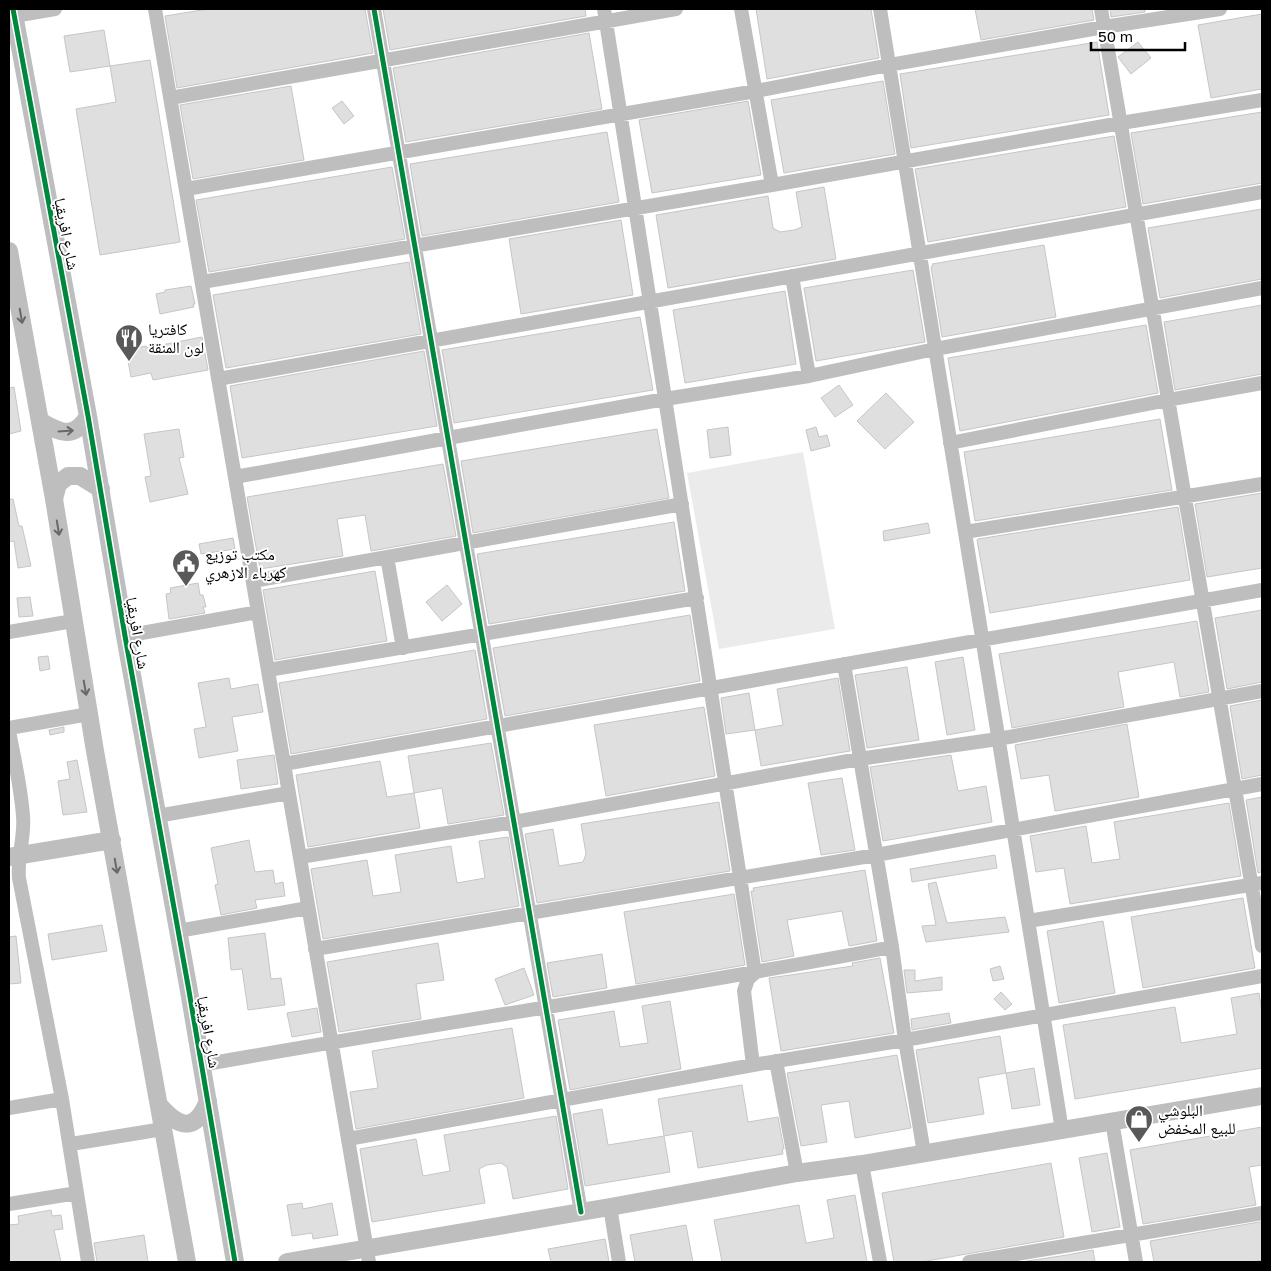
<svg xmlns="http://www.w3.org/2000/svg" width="1271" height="1271" font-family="'Golos Text','Noto Naskh Arabic',sans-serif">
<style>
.green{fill:#ebebeb}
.building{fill:#dfdfdf;stroke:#c6c6c6}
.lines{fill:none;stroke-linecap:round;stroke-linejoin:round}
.minor{stroke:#bebebe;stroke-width:14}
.tertiary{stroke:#bebebe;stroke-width:18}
.cycleway-casing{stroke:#fff;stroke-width:8}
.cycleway{stroke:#00873e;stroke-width:5}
.oneway{stroke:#686868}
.labels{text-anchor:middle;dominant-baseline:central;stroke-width:4;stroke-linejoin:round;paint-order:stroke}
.street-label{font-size:16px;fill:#000;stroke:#fff}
.poi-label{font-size:16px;fill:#000;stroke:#fff;text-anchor:start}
</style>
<rect width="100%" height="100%" fill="#fff"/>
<path class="green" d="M803 452 835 629 719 649 687 473Z"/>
<path class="building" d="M208 9H365L373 53 177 88 165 16Z
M383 9H585L586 16 390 50Z
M756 9H871L879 58 767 79Z
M975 9H1092L1094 20 981 40Z
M1110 9H1145V12L1111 17Z
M1262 14V89L1211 98 1198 25Z
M104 30 110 66 70 72 64 36Z
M589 33 602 109 406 142 393 68Z
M1097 42 1109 115 911 148 900 74Z
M1138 42 1151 58 1131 74 1118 57Z
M150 60 180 242 100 255 76 109 116 102 110 66Z
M883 81 895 154 784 173 771 100Z
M291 86 304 160 193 179 180 105Z
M342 101 354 116 344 124 332 108Z
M748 101 761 175 652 193 639 120Z
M1262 112V183L1143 204 1131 133Z
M607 132 619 202 422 236 410 164Z
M1114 136 1126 207 928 242 915 169Z
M392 167 405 239 209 272 196 200Z
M824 187 836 259 668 288 656 215 768 196 773 228 780 232 794 230 802 227 796 192Z
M1262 209V279L1160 298 1148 228Z
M621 220 633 295 521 314 509 239Z
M1044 245 1056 317 942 337 931 267 933 266 932 264Z
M409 262 421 334 226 368 213 295Z
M913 270 925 342 816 361 804 288Z
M191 286 195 304H193L194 307 160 314 156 294 165 292V290Z
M785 291 796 364 685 383 673 310Z
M1262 305V374L1175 390 1164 322Z
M640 317 653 390 454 423 442 350Z
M1146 325 1158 393 960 431 948 358Z
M202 337 208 370 153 380 151 373 131 377 126 350 146 346V348Z
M424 351 437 426 242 458 230 386Z
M839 385 853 405 835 417 821 398Z
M14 387 21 431 9 434V388Z
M886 393 914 422 885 449 857 421Z
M1160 419 1172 490 975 521 964 452Z
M728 427 731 455 710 458 707 430Z
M816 427 819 437 827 435 830 446 811 451 806 430Z
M179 429 184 457 179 458 188 494 150 502 145 477 151 476 144 434Z
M657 429 669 498 473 533 461 461Z
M443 464 456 536 371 551 365 515 337 519 343 556 260 569 247 497Z
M1262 493V568L1207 577 1195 504Z
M9 499H13L19 526H22L31 566 18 568 14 541 9 542Z
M1178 507 1190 580 990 613 977 540 978 539Z
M674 522 685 591 489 624 477 554Z
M928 523 930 533 884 541 883 531Z
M233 538 235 549 201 554 199 544Z
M375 571 387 641 275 660 263 590Z
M198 583 200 595H203L206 607H203L205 613 169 619 166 594 171 593 170 588Z
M447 585 462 604 442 621 426 602Z
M30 597 33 616 19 617 17 598Z
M1262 610V682L1227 689 1215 618Z
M690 615 700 681 505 716 493 648Z
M1197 621 1209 692 1180 697 1174 662 1118 672 1124 707 1012 728 999 654Z
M475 650 487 719 291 754 279 683Z
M48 656 50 669 40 671 38 657Z
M963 657 975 730 947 735 935 662Z
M907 667 919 740 867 748 855 675Z
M229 678 231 689 258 684 263 712 232 717 238 751 199 758 194 729 206 727 198 683Z
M838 678 850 751 761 766 755 730 783 725 777 689Z
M749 693 755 730 726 734 721 698Z
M1262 700V775L1242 779 1230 706Z
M704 707 715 776 606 796 594 725Z
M1127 724 1139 797 1055 811 1049 775 1021 779 1015 745Z
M64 727V732L50 735 49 730Z
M491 743 504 815 448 824 442 788 414 793 408 756Z
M274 755 278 784 241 789 237 760Z
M951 755 958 791 986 786 992 822 883 841 870 767Z
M77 760 87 812 63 815 58 781 70 779 67 762Z
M380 761 387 797 414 793 420 828 308 847 296 775Z
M842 778 855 850 821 855 808 783Z
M1262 797V872L1258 873 1246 800Z
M719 802 730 871 537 903 525 834 553 829 559 866 583 862 586 854 581 824Z
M1229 803 1241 876 1070 904 1064 868 1036 872 1030 836 1086 826 1092 863 1120 859 1114 822Z
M508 837 519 906 323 939 311 869 367 860 373 896 401 892 395 855 451 846 457 883 485 878 479 841Z
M249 840 255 872 273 870 275 884 283 882 285 896 255 900 257 908 221 915 215 885 218 884 211 848Z
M995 855 997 868 912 882 910 869Z
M865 870 877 941 849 946 842 911 787 920 794 956 762 962 751 891H754L753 888Z
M936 882 947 923 1005 917 1009 932 926 942 922 926 936 925 928 884Z
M734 894 745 965 636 984 624 912Z
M1243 898 1255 968 1143 988 1131 917Z
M1103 921 1115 993 1059 1003 1047 931Z
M102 925 107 951 52 960 48 934Z
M265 933 271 979 281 978 285 1005 248 1010 242 969 231 970 228 938Z
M16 936 21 983 9 984V937Z
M438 943 444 980 416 984 421 1019 339 1032 327 962Z
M602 954 607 988 553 997 547 963Z
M880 958 894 1033 781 1051 769 978 853 966 852 963Z
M1000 966 1004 979 993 981 990 969Z
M524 968 534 995 505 1005 495 979Z
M904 970H915V981L942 977V990L907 993Z
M1001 992 1012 1004 1005 1010 994 999Z
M1259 993 1262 1012V1068L1075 1099 1063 1025 1175 1007 1181 1043 1237 1034 1231 998Z
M670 1001 681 1069 570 1090 558 1020 614 1011 620 1047 648 1043 642 1006Z
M317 1008 321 1032 292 1037 287 1013Z
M949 1013 951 1023 912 1030 911 1019Z
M512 1028 524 1098 356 1129 350 1092 378 1088 372 1051Z
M1000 1036 1006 1073 978 1078 984 1114 928 1123 916 1050Z
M897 1055 911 1128 855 1138 849 1101 821 1105 827 1142 801 1146 787 1073Z
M1034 1068 1040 1105 1012 1109 1006 1073Z
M742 1085 748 1122 778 1117 784 1149H782L783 1154 698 1168 692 1131 664 1136 658 1099Z
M602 1109 608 1145 664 1136 670 1172 585 1186 573 1114Z
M556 1116 568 1189 513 1199 507 1167 501 1163 487 1165 479 1169 485 1203 372 1222 360 1149 416 1139 423 1176 450 1171 444 1135Z
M1262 1127V1165L1249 1167 1256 1205 1143 1224 1130 1150Z
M1107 1153 1120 1227 1092 1232 1079 1158Z
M1051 1163 1064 1237 921 1262H894L882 1193Z
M855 1195 867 1262H722L714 1220 799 1205 806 1243 834 1238 827 1200Z
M302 1203 303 1209 332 1203 338 1235 313 1239 312 1233 292 1236 287 1205Z
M51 1210 52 1216 61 1215 63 1229 54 1230 61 1262H9V1225L19 1224 18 1216Z
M1259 1222H1262V1260L1251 1262H1154L1150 1241Z
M686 1225 693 1262H635L630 1235Z
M144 1235 148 1262H97L94 1243Z
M605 1239 609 1262H551L548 1249Z
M1093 1250 1095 1262H1021L1067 1255Z"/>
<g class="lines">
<path class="minor" d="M155 9 369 1262
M374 9 581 1212
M604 9 755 973 748 979 744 991 753 1065
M741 9 772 185
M880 9 1062 1130
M1101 9 1262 946
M14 16 55 9
M170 98 676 9
M186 189 756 91 889 65 1104 27 1220 9
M792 276 809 376
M202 282 772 185 1121 123 1262 100
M218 379 1262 192
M950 443 1168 400 1262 383
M235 477 448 438 665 399 809 376 935 349 1262 288
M965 532 1262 484
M387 557 403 648
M253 581 682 504
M9 632 73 621
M125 636 258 612
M844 664 892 947 905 1040 924 1153
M268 670 697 598
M9 728 89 714
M9 731C14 758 21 787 23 816 25 837 17 857 19 878L62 1099 88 1262
M284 764 1262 590
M157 816 289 793
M300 857 514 822 859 759 998 739 1262 691
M1028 921 1262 883
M178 931 308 908
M315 949 876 855 1262 784
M776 1061 797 1173
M201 1065C431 1024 663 991 892 947
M9 1108 62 1099
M1112 1121 1136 1262
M348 1139 753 1065 905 1040 1262 976
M71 1144 163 1129
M862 1164 880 1262
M9 1204 77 1193
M610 1207 619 1262
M969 1262 1262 1213"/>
<path class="tertiary" d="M13 9 88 416 125 636 189 991 235 1262
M9 251 54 499 95 751 187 1262
M40 421C60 433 74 440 88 416
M54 499 58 484 68 476H80L101 489
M9 857 112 840
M159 1105C179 1128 195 1133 208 1101
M287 1262 610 1207 797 1173 862 1164 1262 1096"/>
<g class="cycleway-casing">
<path id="cycleway" d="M13 9 88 416 125 636 189 991 235 1262
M374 9 581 1212"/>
</g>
<use href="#cycleway" class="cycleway"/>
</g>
<defs><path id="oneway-shaft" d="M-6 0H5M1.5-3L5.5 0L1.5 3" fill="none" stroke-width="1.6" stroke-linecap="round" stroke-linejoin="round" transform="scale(1.25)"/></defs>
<g class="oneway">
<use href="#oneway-shaft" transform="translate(21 316) rotate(80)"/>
<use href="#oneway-shaft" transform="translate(66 431) rotate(-4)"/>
<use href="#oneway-shaft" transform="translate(58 528) rotate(81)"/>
<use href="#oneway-shaft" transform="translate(85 688) rotate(80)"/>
<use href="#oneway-shaft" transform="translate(116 866) rotate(80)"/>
</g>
<defs>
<g id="restaurant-pin" transform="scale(1.4375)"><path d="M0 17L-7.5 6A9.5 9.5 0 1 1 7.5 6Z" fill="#595959" stroke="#fff"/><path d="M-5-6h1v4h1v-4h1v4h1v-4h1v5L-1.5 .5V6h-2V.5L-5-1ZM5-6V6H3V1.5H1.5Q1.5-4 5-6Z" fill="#fff"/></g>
<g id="civic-pin" transform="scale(1.4375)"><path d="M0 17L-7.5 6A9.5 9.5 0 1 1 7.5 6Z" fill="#595959" stroke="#fff"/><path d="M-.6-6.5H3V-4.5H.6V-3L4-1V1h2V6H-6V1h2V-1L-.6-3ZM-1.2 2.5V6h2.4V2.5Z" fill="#fff"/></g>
<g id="shop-pin" transform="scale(1.4375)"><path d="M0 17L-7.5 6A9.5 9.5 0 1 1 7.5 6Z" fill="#595959" stroke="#fff"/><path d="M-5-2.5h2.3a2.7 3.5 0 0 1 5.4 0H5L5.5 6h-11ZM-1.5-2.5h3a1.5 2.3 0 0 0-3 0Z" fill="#fff"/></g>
</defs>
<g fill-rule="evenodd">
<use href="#restaurant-pin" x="129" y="338"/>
<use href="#civic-pin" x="186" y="563"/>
<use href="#shop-pin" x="1139" y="1119"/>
</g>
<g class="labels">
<g class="street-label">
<text transform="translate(67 234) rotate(79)">شارع افريقيا</text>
<text transform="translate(138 633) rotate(80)">شارع افريقيا</text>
<text transform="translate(209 1032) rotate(80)">شارع افريقيا</text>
</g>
<g class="poi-label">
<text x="148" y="329">كافتريا<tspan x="148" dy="18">لون المنقة</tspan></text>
<text x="205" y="554">مكتب توزيع<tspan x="205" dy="18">كهرباء الازهري</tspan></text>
<text x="1158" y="1110">البلوشي<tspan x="1158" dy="18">للبيع المخفض</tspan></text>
</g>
</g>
<rect width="1271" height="1271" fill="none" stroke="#000000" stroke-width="20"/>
<path d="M1091 42v8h94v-8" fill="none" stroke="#000000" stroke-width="2.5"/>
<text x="1098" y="42" font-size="15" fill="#000000" stroke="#ffffff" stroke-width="4" paint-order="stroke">50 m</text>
</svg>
